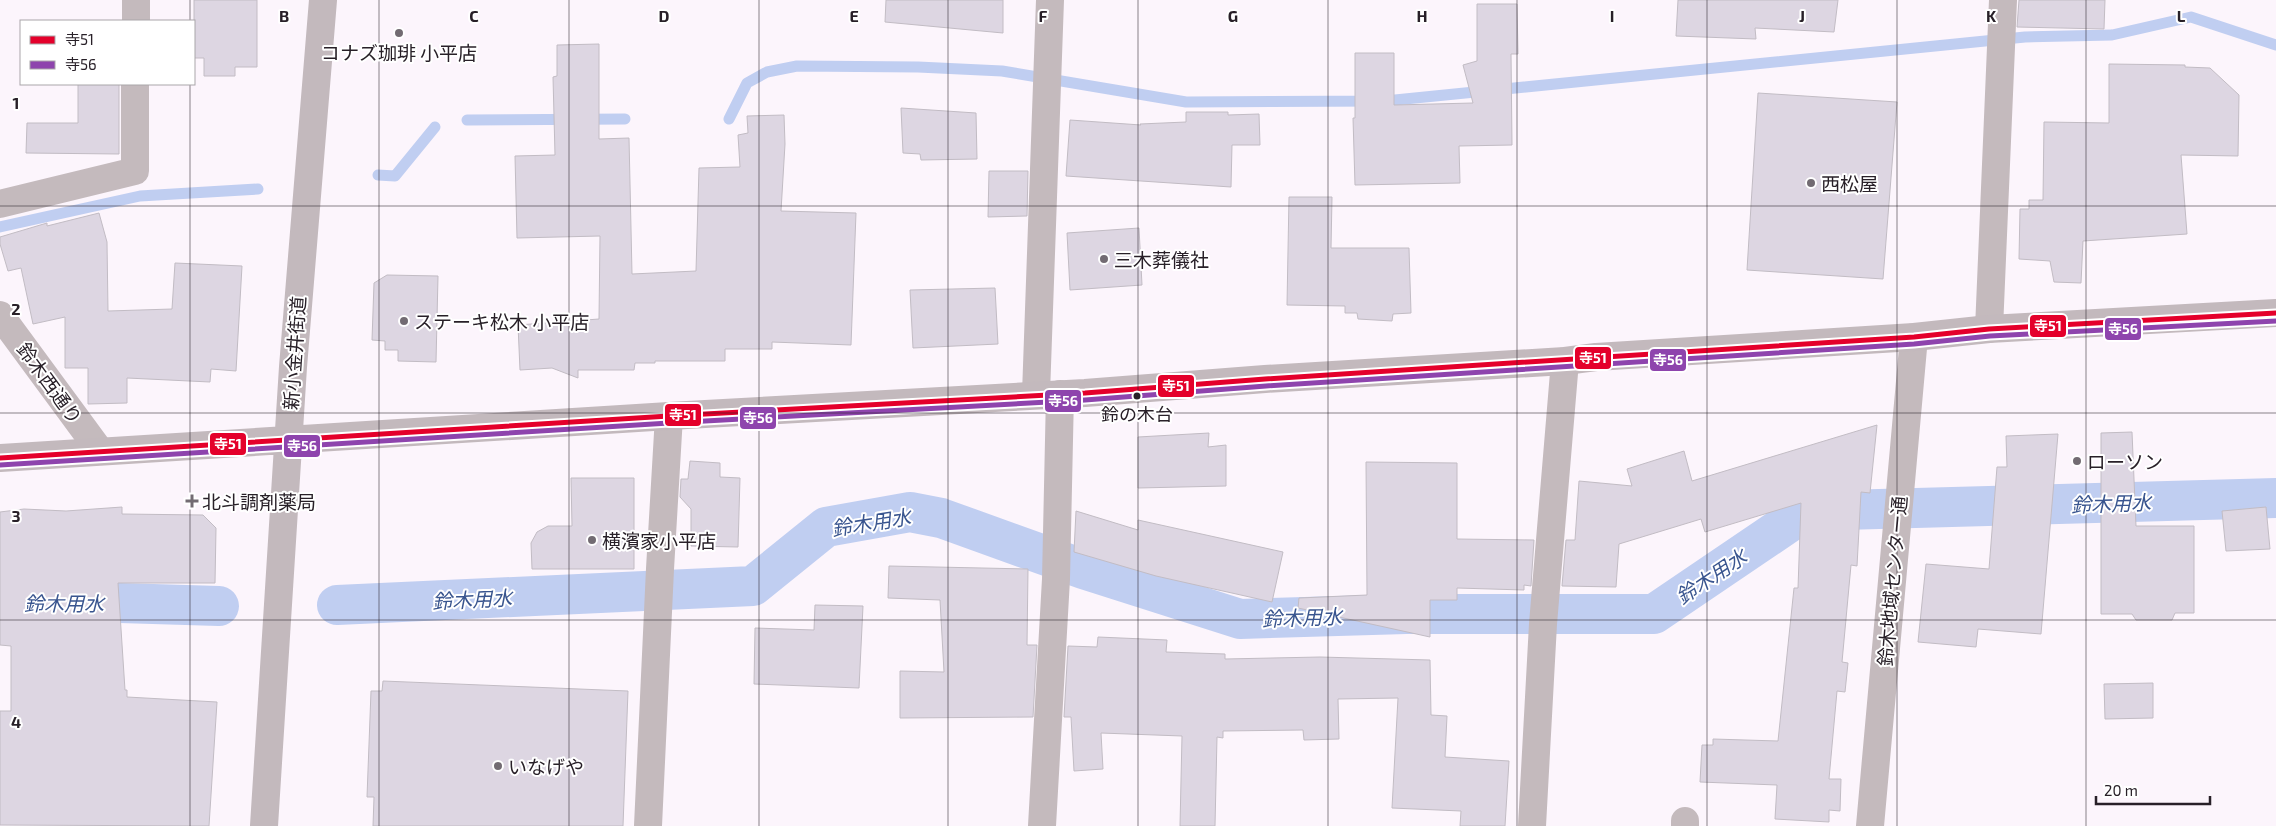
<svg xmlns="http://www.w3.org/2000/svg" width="2276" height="826" font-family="'Exo 2','Noto Sans JP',sans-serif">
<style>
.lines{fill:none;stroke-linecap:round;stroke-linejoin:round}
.stream{stroke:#c0cef1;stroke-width:11}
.canal{stroke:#c0cef1;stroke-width:40}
.building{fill:#ddd6e2;stroke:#c2bcc4}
.minor{stroke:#c4babd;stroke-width:28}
.secondary{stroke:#c3b9bd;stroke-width:28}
.bus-1-casing{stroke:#fff;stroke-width:9}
.bus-2-casing{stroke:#fff;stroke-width:9}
.bus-1{stroke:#e4002b;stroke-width:5}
.bus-2{stroke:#8e44ad;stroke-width:5}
.grid{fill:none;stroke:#282028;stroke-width:1;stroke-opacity:0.55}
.poi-dot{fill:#726b72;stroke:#fff;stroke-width:2}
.bus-dot{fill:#282028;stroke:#fff;stroke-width:2}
.labels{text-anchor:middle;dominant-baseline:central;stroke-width:4;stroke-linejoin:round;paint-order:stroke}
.bus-label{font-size:18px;fill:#282028;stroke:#fff}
.poi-label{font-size:19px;fill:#282028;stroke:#fff;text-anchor:start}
.street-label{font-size:19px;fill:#282028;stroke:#fff}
.water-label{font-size:20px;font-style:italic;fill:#39558f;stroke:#fff}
.grid-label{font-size:16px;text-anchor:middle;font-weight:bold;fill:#282028;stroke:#fff;stroke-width:4;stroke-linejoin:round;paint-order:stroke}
.line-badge{stroke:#fff;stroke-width:2}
.badge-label{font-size:14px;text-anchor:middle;font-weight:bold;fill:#fff}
</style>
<rect width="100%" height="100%" fill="#fcf5fc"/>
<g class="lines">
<path class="stream" d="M729 119 747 83 767 72 797 66 918 67 1002 71 1186 102 1385 101 2025 37 2112 35 2191 17 2276 45
M467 120 625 119
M378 175 395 176 435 127
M0 227 140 196 258 189"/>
<path class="canal" d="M0 603 87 602 219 606
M337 605 753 586 826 527 910 512 941 518 1083 569 1240 619 1406 614H1654L1806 511 2276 498"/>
</g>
<path class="building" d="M194 0H257V67H235V76H204V58H194Z
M886 0H1003V33L885 22Z
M1678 0H1838L1834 32 1755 28 1756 39 1676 36Z
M2019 0H2105L2104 29 2017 27Z
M1477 4H1517L1518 54H1511L1512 145 1459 146 1460 183 1355 185 1353 118H1355V53H1394V105L1473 103 1463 65 1477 61Z
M599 44V139L629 138 632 274 696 271 699 168 740 167 738 135 748 133 747 116 784 115 785 144 781 211 856 213 851 345 772 342V349H725V361H655V363H635L634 370H578V378L552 368 520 370 518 325 599 319 600 236 517 238 515 156 555 155 553 77 557 76V45Z
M2109 64 2185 65V67L2210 68 2239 95 2238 156 2181 155 2187 234 2083 241 2081 283 2054 282 2050 261 2019 259 2020 209H2029V200H2043L2044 122 2109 123Z
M78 84H119V154L26 153 27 123H78Z
M1758 93 1897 102 1883 279 1747 270Z
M901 108 976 113 977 159 921 160 920 154 903 153Z
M1186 112H1228V115L1259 114 1260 145H1232L1231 187 1066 176 1070 120 1141 125 1140 124 1186 122Z
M989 171H1028L1027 216 988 217Z
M1289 197H1332L1331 248H1409L1411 313 1393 314 1392 321 1358 319 1357 313H1345V306L1287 305Z
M99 213 107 242 108 311 172 309 175 263 242 266 236 371 211 369 210 382 127 378V403L88 404V368H65V317L33 324 21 268 8 271 0 244V237L47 223V226Z
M1139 228 1142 285 1070 290 1067 233Z
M387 275 438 276 436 362 398 361V350H385V341L372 340 374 283Z
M995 288 998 344 913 348 910 290Z
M1877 425 1870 493 1861 492 1857 566 1851 565 1842 662 1848 663 1845 692 1837 691 1829 779H1841L1840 811 1829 810V822L1775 819 1777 785 1700 782 1702 745H1713V739L1778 741 1794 588H1798L1801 503 1705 532 1701 519 1619 544 1616 587 1562 586 1566 540H1575L1579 481 1632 486 1627 469 1684 451 1692 481Z
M2132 432 2136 526H2194V613H2175L2172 620H2136L2132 614H2101V433Z
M1209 433 1208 447 1226 445V486L1138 488V437Z
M2058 434 2041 634 1978 629 1976 647 1918 642 1926 564 1989 569 1997 467H2007L2006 436Z
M690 461 720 463V477L740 478 738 547 691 546V509L680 497 681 479H688Z
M1366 462 1457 463V539L1534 540 1531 586 1524 585V590L1457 588V600H1430V637L1298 608 1299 598 1367 595Z
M571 478H634V569H532L531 543 537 532 548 526H572Z
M122 507V514L203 515 216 528 215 583H118L125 690H127V697L217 702 209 826 0 825V711H11V646L0 645V512L24 509 66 511Z
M2266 507 2270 549 2226 551 2222 511Z
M1076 511 1138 530V520L1283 552 1272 602 1156 576 1074 552Z
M889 566 1028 569 1027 645H1037L1033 717 900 718V671L944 672 940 600 888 598Z
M815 605 863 606 859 688 754 684 755 628 814 630Z
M1098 637 1167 640 1166 652 1225 654V659L1320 657 1430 660 1431 715 1447 716 1445 757 1509 761 1505 826H1460L1461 811 1392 808 1398 698 1338 699 1339 739 1304 740 1303 730 1223 731V738L1217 737 1215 826H1180L1182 736 1101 733 1103 769 1074 771 1071 717H1064L1068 646 1097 647Z
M383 681 628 691 623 826H373L374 797H367L371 691H382Z
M2153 683V718L2105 719 2104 684Z"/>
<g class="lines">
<path class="minor" d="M136 21V0
M0 204 135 171V84
M0 315 100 451
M1989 329 2003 0
M1036 394 1050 0
M648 826 660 569 669 416
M1042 826 1056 579 1060 394
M1532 826 1543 624 1565 361
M1685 826V821
M1870 826 1914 337"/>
<path class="secondary" d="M0 458 669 416 1085 393 1265 379 1565 361 1596 357 1914 337 1989 329 2276 313
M264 826 293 367 323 0"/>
<g class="bus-1-casing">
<path id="bus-1" d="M0 458 669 416 1085 393 1265 379 1914 337 1989 329 2276 313"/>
</g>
<g class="bus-2-casing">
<path id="bus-2" d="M0 465 669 423 1085 400 1266 386 1914 344 1990 336 2276 321"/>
</g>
<use href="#bus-1" class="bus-1"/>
<use href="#bus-2" class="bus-2"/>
</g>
<path class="grid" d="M190 0V21M379 0V826M569 0V826M759 0V826M948 0V826M1138 0V826M1328 0V826M1517 0V826M1707 0V826M1897 0V826M2086 0V826M190 84V826M0 206H2276M0 413H2276M0 620H2276"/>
<g class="poi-dot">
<circle cx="399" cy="33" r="5"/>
<circle cx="1811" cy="183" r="5"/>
<circle cx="1104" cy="259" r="5"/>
<circle cx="404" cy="321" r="5"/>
<circle cx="2077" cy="461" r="5"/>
<path d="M189.5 493.5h5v5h5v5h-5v5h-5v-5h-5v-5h5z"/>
<circle cx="592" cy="540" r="5"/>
<circle cx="498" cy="766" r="5"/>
</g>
<circle class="bus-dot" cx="1137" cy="396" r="4.5"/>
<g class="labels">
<g class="bus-label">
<text x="1137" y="414">鈴の木台</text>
</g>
<g class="poi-label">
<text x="399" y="52" text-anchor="middle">コナズ珈琲 小平店</text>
<text x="1821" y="183">西松屋</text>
<text x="1114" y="259">三木葬儀社</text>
<text x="414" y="321">ステーキ松木 小平店</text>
<text x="2087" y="461">ローソン</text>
<text x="202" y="501">北斗調剤薬局</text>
<text x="602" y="540">横濱家小平店</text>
<text x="508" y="766">いなげや</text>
</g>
<g class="street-label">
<text transform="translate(294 353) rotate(-86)">新小金井街道</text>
<text transform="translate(50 383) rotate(54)">鈴木西通り</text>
<text transform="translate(1892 581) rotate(-85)">鈴木地域センター通</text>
</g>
<g class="water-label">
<text transform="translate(2111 503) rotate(-2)">鈴木用水</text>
<text transform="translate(871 522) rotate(-9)">鈴木用水</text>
<text transform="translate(1711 576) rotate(-34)">鈴木用水</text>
<text transform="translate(472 599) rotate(-3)">鈴木用水</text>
<text x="64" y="603">鈴木用水</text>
<text transform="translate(1302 617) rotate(-2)">鈴木用水</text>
</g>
</g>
<g class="grid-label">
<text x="284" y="22">B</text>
<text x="474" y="22">C</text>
<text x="664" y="22">D</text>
<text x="854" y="22">E</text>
<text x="1043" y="22">F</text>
<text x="1233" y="22">G</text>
<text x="1422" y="22">H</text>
<text x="1612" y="22">I</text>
<text x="1802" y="22">J</text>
<text x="1991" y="22">K</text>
<text x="2181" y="22">L</text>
<text x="16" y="109">1</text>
<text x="16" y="315">2</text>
<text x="16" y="522">3</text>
<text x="16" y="728">4</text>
</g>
<g class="line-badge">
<rect x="2029" y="314" width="38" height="24" rx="5" fill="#e4002b"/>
<rect x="2104" y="317" width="38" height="24" rx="5" fill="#8e44ad"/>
<rect x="1574" y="346" width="38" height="24" rx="5" fill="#e4002b"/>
<rect x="1649" y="348" width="38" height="24" rx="5" fill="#8e44ad"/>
<rect x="1157" y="374" width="38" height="24" rx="5" fill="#e4002b"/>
<rect x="1044" y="389" width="38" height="24" rx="5" fill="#8e44ad"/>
<rect x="664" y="403" width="38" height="24" rx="5" fill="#e4002b"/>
<rect x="739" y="406" width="38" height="24" rx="5" fill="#8e44ad"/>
<rect x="209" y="432" width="38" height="24" rx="5" fill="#e4002b"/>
<rect x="283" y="434" width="38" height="24" rx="5" fill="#8e44ad"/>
</g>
<g class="badge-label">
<text x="2048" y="331">寺51</text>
<text x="2123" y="334">寺56</text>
<text x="1593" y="363">寺51</text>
<text x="1668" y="365">寺56</text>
<text x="1176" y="391">寺51</text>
<text x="1063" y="406">寺56</text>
<text x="683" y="420">寺51</text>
<text x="758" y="423">寺56</text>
<text x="228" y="449">寺51</text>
<text x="302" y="451">寺56</text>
</g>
<rect x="20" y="20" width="175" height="65" fill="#ffffff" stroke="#a9a6a9"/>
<rect x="30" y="36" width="25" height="8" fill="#e4002b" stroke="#a9a6a9"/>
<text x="65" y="45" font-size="15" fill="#282028">寺51</text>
<rect x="30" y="61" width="25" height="8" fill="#8e44ad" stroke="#a9a6a9"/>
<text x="65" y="70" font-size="15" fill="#282028">寺56</text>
<path d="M2096 796v8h114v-8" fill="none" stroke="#282028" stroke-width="2.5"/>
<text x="2104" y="796" font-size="15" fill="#282028" stroke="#ffffff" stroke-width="4" paint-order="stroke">20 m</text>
</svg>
